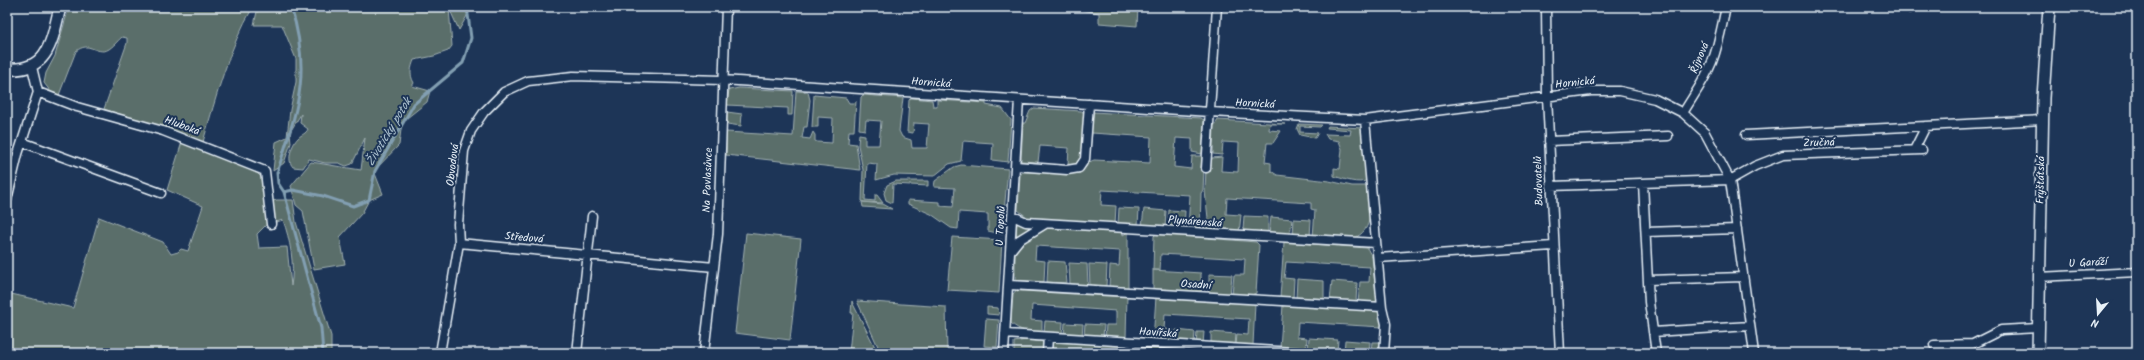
<svg xmlns="http://www.w3.org/2000/svg" width="2144" height="360" font-family="Kalam,sans-serif">
<style>
.green{fill:#5a6e6a;stroke:#a1b0b1;fill-rule:evenodd}
.lines{fill:none;stroke-linecap:round;stroke-linejoin:round}
.stream{stroke:#829fb2;stroke-width:3}
.street-casing{stroke:#e8f1f8;stroke-width:11}
.secondary-casing{stroke:#e8f1f8;stroke-width:14}
.street{stroke:#1d3557;stroke-width:8}
.secondary{stroke:#1d3557;stroke-width:11}
.labels{text-anchor:middle;dominant-baseline:central;stroke-width:4;stroke-linejoin:round;paint-order:stroke}
.street-label{font-size:11px;fill:#e8f1f8;stroke:#1d3557}
.water-label{font-size:12px;font-style:italic;fill:#acc1cf;stroke:#1d3557}
</style>
<rect width="100%" height="100%" fill="#1d3557"/>
<filter id="ink" filterUnits="userSpaceOnUse"><feTurbulence type="fractalNoise" baseFrequency=".025" numOctaves="2"/><feDisplacementMap in="SourceGraphic" scale="8" xChannelSelector="R" yChannelSelector="G"/><feConvolveMatrix kernelMatrix="1 2 1 2 8 2 1 2 1" color-interpolation-filters="sRGB"/></filter>
<g filter="url(#ink)">
<path class="green" d="M69 7H253C229 47 216 97 203 142L104 109 127 43V38L122 37C117 41 111 50 104 51 91 51 89 42 76 51L59 95 51 92 44 83 46 73 55 56Z
M258 7H472L459 30 449 8 452 46 448 51 434 56 414 60C411 68 409 74 414 83L412 86 430 91 427 102 402 122 399 145 374 171 383 194 369 200 362 213 340 237 345 264 314 269 303 211 296 205 291 186 311 162 361 170 365 138 352 164 346 166 339 163H325L309 159 303 168 293 167C286 160 292 144 298 138 302 134 306 134 308 129L300 123 301 114 290 132 291 143 284 163 273 171 276 142 287 137 290 110 296 82V59L282 25H254Z
M1061 7H1138L1137 26 1099 23V13Z
M739 88 793 91 792 115H788V108L727 105 729 90Z
M796 91 808 92 810 100 807 127H804L802 138 810 139 813 132 815 135V141L817 142 832 143 833 118 818 117V127H812L814 95 846 98 849 103H854L856 101 854 131H849L848 143 856 144 860 170 726 155V132L793 136Z
M863 95 903 98 899 131 902 137 911 140 912 148H927L929 124 914 123 913 133 907 132 909 100 911 98 932 100 933 106H937V100L986 103V105L1002 108 1011 120 1008 162 992 160 993 143 963 141 961 161 949 164 934 176 894 175 876 180 877 164 867 163 865 200 875 201V195H877L883 203 864 202 862 201 863 170 858 145 859 134 865 135V145H879L881 121 866 120 865 130 859 129 861 97Z
M1034 108 1082 111 1085 115 1082 159 1076 166 1068 164 1069 148 1040 146 1038 162 1021 161 1023 123H1025L1030 111Z
M727 112 742 114 741 126 727 124Z
M1093 112 1201 118 1204 120 1202 154 1192 152V139L1176 138 1174 167 1191 169 1192 156H1202L1201 169H1204L1203 190 1201 193 1200 230 1188 229 1190 195 1102 190 1101 205 1116 206 1115 224 1028 218 1018 210 1020 176 1022 172 1080 173 1086 167 1087 163 1094 160 1150 163 1151 137 1092 133 1090 149Z
M1218 120 1285 124H1270L1269 130 1281 131 1273 143H1267L1265 162 1271 163V171L1277 175 1329 181 1352 186H1367C1370 206 1376 230 1352 239L1313 237 1315 210 1311 209V203L1227 198 1226 214 1241 215 1239 233 1204 230V222L1208 218 1205 191 1206 169H1210L1212 158 1222 157 1221 171 1238 172 1239 143 1223 142 1222 155 1213 154 1214 126Z
M1299 124 1322 125 1320 127 1300 126V132L1318 133 1315 138 1300 135 1297 129Z
M1328 126 1362 128 1368 180C1358 185 1344 179 1334 176V168L1340 169 1342 149 1339 141 1328 139 1325 134 1350 135 1351 130 1327 128Z
M182 142 253 169 261 177 269 202 277 200H293L296 222 331 336V353H7V293L73 308 99 217 163 242 171 254 178 252 181 249 188 251 203 206 167 190ZM283 220C290 239 295 265 291 286L287 247 259 248 257 234 266 225Z
M961 165 1008 169 1002 234 988 231V214L959 212 958 229 951 228 931 214 908 204V200L940 202V206L953 207 955 188 934 187 935 181 954 167Z
M896 181H928V186L893 184 892 203 886 200 884 193 887 185Z
M862 202 883 204 892 209 863 207Z
M1119 208 1139 209 1138 225 1118 224Z
M1144 209 1166 211 1165 228 1142 226Z
M1169 210 1185 211 1184 229 1168 228Z
M1244 216 1268 217V233L1243 231Z
M1271 217 1292 219 1290 236 1269 234Z
M1294 219 1311 220 1310 237 1293 236Z
M1017 222 1033 227 1016 237Z
M1045 228 1123 232V235L1128 232V288L1109 287 1110 265 1119 266 1120 251 1036 246 1035 260 1045 261 1044 282 1015 280V254L1018 247Z
M746 233 801 239 790 340 735 333Z
M1156 234 1256 242 1259 245 1256 293 1249 296 1232 295 1234 275H1244L1245 259 1161 254 1160 270H1153L1154 236Z
M952 237 1002 240 999 293 947 290Z
M1284 242 1367 248 1372 257 1377 302 1358 303 1360 282H1369L1370 267 1286 262 1284 278 1294 279 1293 299 1280 298Z
M1048 261 1065 262 1067 283 1047 282Z
M1069 263 1087 264 1088 285 1070 284Z
M1089 264 1107 265 1106 286 1090 285Z
M1153 270 1201 273V292L1153 289Z
M1209 274 1232 275 1230 295 1209 293Z
M1297 279 1324 281V300L1296 299Z
M1332 281 1357 283 1356 302 1330 301Z
M1017 289 1127 295 1126 339 1105 338 1106 325H1116V311L1032 305 1031 320 1042 321V334C1031 333 1019 331 1011 323L1013 294Z
M1156 297 1255 303 1253 345 1236 346 1237 334 1248 335 1249 319 1165 314 1164 329 1173 330 1172 342 1153 340Z
M852 301 853 304 878 353H849L853 313H851Z
M857 301 946 307 947 353H881Z
M1283 305 1378 311 1383 326V353H1371L1372 342H1381L1382 327 1298 322 1297 337 1307 338 1306 350 1280 348Z
M987 307 998 308 999 315 987 314Z
M986 319 999 320 997 347 984 346Z
M1045 321 1063 322 1062 334 1044 333Z
M1065 323 1083 324 1082 336 1064 335Z
M1085 324 1104 325 1103 337 1084 336Z
M1176 330 1195 332 1194 343 1175 342Z
M1197 332H1204L1203 344H1196Z
M1211 332 1236 334 1235 346 1211 344Z
M1309 338 1338 340 1337 352 1308 350Z
M1026 340 1045 342 1044 352 1029 351V353H1014V342Z
M1345 340 1370 342 1369 353 1344 352Z
M1050 341 1119 345 1127 353H1049Z
M1142 348 1213 351 1212 353H1137Z"/>
<g class="lines">
<path class="stream" d="M284 192 278 183 277 173C297 109 312 75 291 7
M323 353 321 328 284 192 293 190 323 196 353 206 369 200 375 171 414 104 463 63 471 38 467 7"/>
<g class="street-casing">
<path id="street" d="M1546 7 1547 97 1560 353
M1908 7 1910 8
M38 92 77 107 163 131 265 171 271 224
M1683 113C1693 96 1705 80 1712 62 1719 44 1722 25 1726 7
M1365 120 1382 307 1386 324 1384 353
M1746 135 2043 120
M1549 141 1668 136
M22 142 161 193
M1914 150 1926 126
M1016 166 1067 170 1079 168 1085 159 1089 104
M1206 168 1217 7
M1643 183 1649 302 1656 353
M1551 186 1730 180 1755 166 1783 155 1922 150
M7 200 18 154 38 92 32 67
M1013 216 1026 222 1376 243
M1646 232 1737 229
M459 243 714 267
M1011 250 1019 240 1045 224
M1378 258 1553 246
M2039 277 2137 272
M1648 280 1743 277
M1009 285 1382 307
M1653 332 1750 326
M1005 334 1310 353
M1934 345 1973 344 2001 330 2038 328
M440 353 459 243 458 224 464 151 471 131 484 112 504 92 528 81 573 76 722 80 1210 112 1365 120 1591 91H1620L1655 99 1683 113 1705 133 1730 180 1754 353
M577 353 592 216
M704 353 718 234 726 7
M1004 353 1019 100
M1047 353 1048 337
M1131 353V342"/>
</g>
<g class="secondary-casing">
<path id="secondary" d="M7 69C49 72 52 40 60 7
M2038 353 2043 98 2049 7"/>
</g>
<use href="#street" class="street"/>
<use href="#secondary" class="secondary"/>
</g>
</g>
<g class="labels">
<g class="street-label">
<text transform="translate(1700 58) rotate(-68)">Říjnová</text>
<text transform="translate(931 83) rotate(4)">Hornická</text>
<text transform="translate(1575 83) rotate(-6)">Hornická</text>
<text transform="translate(1255 104) rotate(3)">Hornická</text>
<text transform="translate(182 126) rotate(20)">Hluboká</text>
<text transform="translate(1819 143) rotate(-2)">Zručná</text>
<text transform="translate(453 165) rotate(-83)">Obvodová</text>
<text transform="translate(708 180) rotate(-88)">Na Pavlasůvce</text>
<text transform="translate(2041 180) rotate(-89)">Fryštátská</text>
<text transform="translate(1539 181) rotate(-92)">Budovatelů</text>
<text transform="translate(1195 222) rotate(4)">Plynárenská</text>
<text transform="translate(1001 226) rotate(-87)">U Topolů</text>
<text transform="translate(524 238) rotate(5)">Středová</text>
<text transform="translate(2088 263) rotate(-3)">U Garáží</text>
<text transform="translate(1196 285) rotate(4)">Osadní</text>
<text transform="translate(1158 333) rotate(4)">Havířská</text>
</g>
<g class="water-label">
<text transform="translate(389 132) rotate(-59)">Životický potok</text>
</g>
</g>
<rect width="2144" height="360" fill="none" stroke="#1d3557" stroke-width="24"/>
<rect x="12" y="12" width="2120" height="336" fill="none" stroke="#e8f1f8" stroke-width="1.5" filter="url(#ink)"/>
<g transform="translate(2098 314) rotate(198)" stroke="#1d3557" stroke-width="3" paint-order="stroke">
<path d="M0-3L7 15L0 10L-7 15Z" fill="#e8f1f8"/>
<text y="-6" font-size="11" font-weight="bold" text-anchor="middle" fill="#e8f1f8">N</text>
</g>
</svg>
